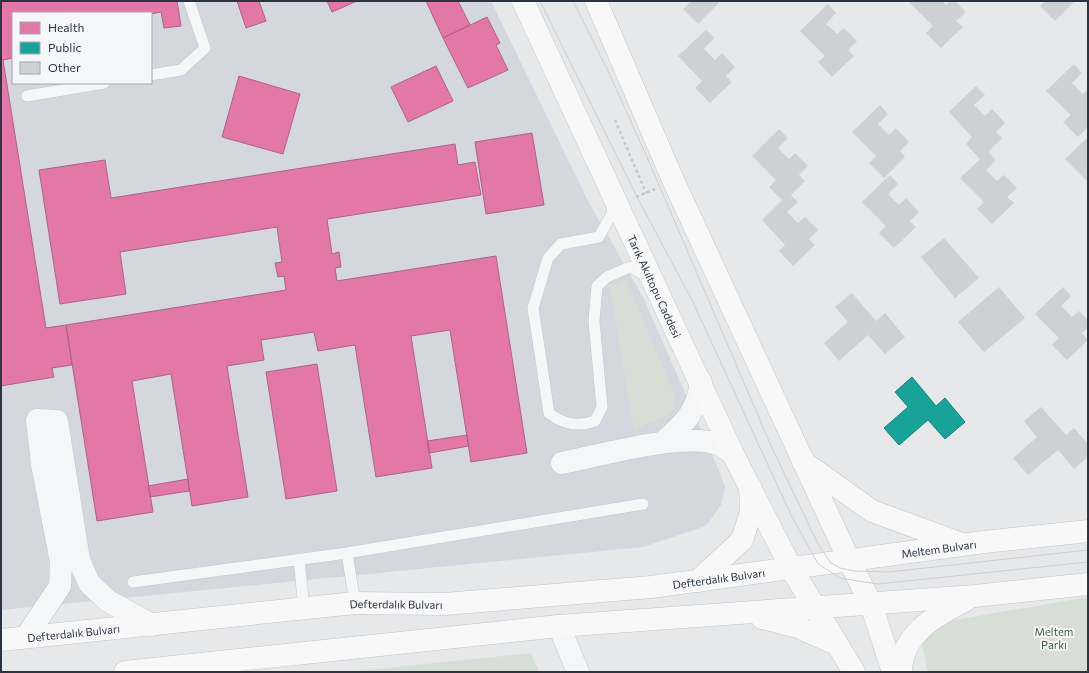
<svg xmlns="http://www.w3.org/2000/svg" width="1089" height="673" font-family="Commissioner,sans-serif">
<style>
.built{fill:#d4d7dd;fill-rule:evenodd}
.green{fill:#d6ded6}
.health{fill:#e377a8;stroke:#ac638a}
.public{fill:#17a398;stroke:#1d827f}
.building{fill:#ced0d3}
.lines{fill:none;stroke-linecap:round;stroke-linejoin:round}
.service-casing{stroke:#c4c6c8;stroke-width:12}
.minor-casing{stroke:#c4c6c8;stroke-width:23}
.secondary-casing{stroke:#c4c6c8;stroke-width:23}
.primary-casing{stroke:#c2c5c8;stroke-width:23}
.path{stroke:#c5c6ca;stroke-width:2.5;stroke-dasharray:3 3;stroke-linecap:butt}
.service{stroke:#f5f6f7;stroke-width:11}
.minor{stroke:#f5f6f7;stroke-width:22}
.secondary{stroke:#f8f8f8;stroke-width:22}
.primary{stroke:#f8f8f8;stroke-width:22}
.tram{stroke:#cecfd2;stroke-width:1}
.labels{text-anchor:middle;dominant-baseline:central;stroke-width:4;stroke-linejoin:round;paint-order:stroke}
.street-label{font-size:11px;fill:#2b3445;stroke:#f4f6f9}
.park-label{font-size:11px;fill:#3f6138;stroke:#f4f6f9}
</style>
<rect width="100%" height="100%" fill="#e6e8ea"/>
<path class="built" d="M1 1H491L588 201 643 297 717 466 725 487 721 505 706 526 643 547 1 610ZM13 13H151V83H13Z"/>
<path class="green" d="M626 279 676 398 672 413 634 430 610 286Z
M1088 597V672H927L922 642 932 624Z
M531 653 539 672H348Z"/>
<path class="health" d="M1 1H177L181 26 164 28 161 12 151 14 13 13V58L3 60 46 328 66 325 72 365 52 368 54 377 1 386Z
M237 1H259L266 21 246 28Z
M327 1H357L332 12Z
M426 1H458L470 25 443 38Z
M487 17 500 43 496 45 508 70 468 88 443 38Z
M436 66 453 101 408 122 391 87Z
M239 76 300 94 283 154 222 137Z
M532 133 544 205 486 214 475 142Z
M455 144 458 165 475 162 481 195 327 219 332 254 339 252 341 267 335 268 337 281 496 256 527 453 471 462 450 330 411 336 432 468 376 477 355 345 318 351 314 332 261 340 264 360 227 366 248 497 192 506 171 374 132 381 153 512 97 521 66 325 286 290 284 276 278 277 275 263 282 262 277 227 120 252 126 294 60 304 39 170 105 160 111 198Z
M317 364 337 491 286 499 266 372Z
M467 435 469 446 429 453 427 441Z
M188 479 189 491 150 497 148 486Z"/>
<path class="public" d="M912 377 936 406 945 398 965 422 945 439 928 420 899 445 884 428 908 407 895 392Z"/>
<path class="building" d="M689 1H717L719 3 698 24 683 9 690 2Z
M910 1H942L946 5 950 1H955L966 12 956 21 963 27 941 48 926 33 933 26 909 2Z
M1045 1H1075L1055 21 1040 6Z
M828 4 836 13 826 24 837 34 844 28 857 41 848 50 854 56 832 77 818 62 825 56 800 31Z
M706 30 714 38 704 49 715 60 722 53 735 67 726 76 732 82 710 103 695 88 702 81 678 56Z
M1074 64 1082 73 1072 83 1083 94 1088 89V127L1078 137 1063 122 1071 115 1046 91Z
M976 86 985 95 974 105 985 116 992 109 1005 123 996 132 1002 138 988 152 996 160 986 170 997 181 1004 175 1017 188 1007 197 1014 203 992 224 977 209 984 202 960 178 980 159 966 144 972 137 949 112Z
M880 105 888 114 878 124 889 135 896 128 909 142 900 151 905 157 884 178 869 163 876 156 852 132Z
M779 129 788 138 778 148 789 159 795 153 808 166 799 175 805 181 791 195 798 202 787 212 798 223 805 217 818 230 809 239 815 245 793 266 779 251 785 245 762 220 782 200 769 187 776 180 752 156Z
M1088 137V182L1065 159Z
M890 175 898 184 888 194 899 205 906 198 919 212 910 221 916 227 894 248 879 233 886 226 862 202Z
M944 238 979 278 955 298 921 257Z
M999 287 1025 318 984 352 958 322Z
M1063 287 1071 296 1061 306 1072 317 1079 311 1088 320V328L1082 333 1088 340 1067 360 1052 345 1059 338 1035 314Z
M852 293 876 321 885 313 905 337 885 354 868 335 839 361 824 343 848 322 835 307Z
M1041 407 1066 435 1074 428 1088 444V457L1074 469 1058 450 1028 475 1013 458 1037 437 1024 421Z"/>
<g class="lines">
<g class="service-casing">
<path id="service" d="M151 75 181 70 205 48 189 1
M27 96 104 83
M610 201 613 211 599 237 561 244 548 258 533 308 549 413C564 425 578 427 595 421L602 407 594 321 597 286 607 277 630 267 648 277
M299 559 304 609
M133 582 347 553
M355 603 347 553 643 504"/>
</g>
<g class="minor-casing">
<path id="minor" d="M663 442C685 423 697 412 701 382
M562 463C602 455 681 432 718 444 723 446 728 451 733 454
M559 626 578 672
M26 637 60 586 61 562 42 464 37 420 57 421 79 560 89 583 108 601 152 625"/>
</g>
<g class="secondary-casing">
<g id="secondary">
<path id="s1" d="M523 1 733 454 791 568 854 672"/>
<path d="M596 1 673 180 849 560 871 604 893 672"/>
</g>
</g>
<g class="primary-casing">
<g id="primary">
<path d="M803 462 872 511 962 544"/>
<path d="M698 581 742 540 751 512 750 486"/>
<path d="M762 618 798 627 838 645"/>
<path id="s2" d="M1 640 355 603 445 604 651 587 984 542 1088 531"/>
<path d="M125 672 559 626 975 596 1088 584"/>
<path d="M901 672C902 632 936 616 966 600"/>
</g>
</g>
<path class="path" d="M615 120 646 193
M636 197 655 189"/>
<use href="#service" class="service"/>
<use href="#minor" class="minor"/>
<use href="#secondary" class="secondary"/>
<use href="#primary" class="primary"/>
<path class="tram" d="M540 1 637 197 692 300 791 515 818 564 840 578 878 584 1088 562
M573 1 609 73 650 164 772 448 818 544 831 563 840 568 854 571 889 572 1088 550"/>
</g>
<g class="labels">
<g class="street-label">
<text stroke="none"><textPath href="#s1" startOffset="314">Tarık Akıltopu Caddesi</textPath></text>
<text stroke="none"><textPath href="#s2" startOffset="943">Meltem Bulvarı</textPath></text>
<text stroke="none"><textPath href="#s2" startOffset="721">Defterdalık Bulvarı</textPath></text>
<text stroke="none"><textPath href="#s2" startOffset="397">Defterdalık Bulvarı</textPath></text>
<text stroke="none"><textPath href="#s2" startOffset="73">Defterdalık Bulvarı</textPath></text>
</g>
<g class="park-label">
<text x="1054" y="631">Meltem<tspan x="1054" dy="13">Parkı</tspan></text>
</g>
</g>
<rect width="1089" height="673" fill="none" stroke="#2b3445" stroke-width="4"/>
<rect x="12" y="12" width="140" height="72" fill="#f4f6f9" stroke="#a4a8b1"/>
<rect x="20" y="22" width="20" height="12" fill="#e377a8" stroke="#a4a8b1"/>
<text x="48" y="32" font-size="12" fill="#2b3445">Health</text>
<rect x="20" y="42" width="20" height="12" fill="#17a398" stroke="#a4a8b1"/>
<text x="48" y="52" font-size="12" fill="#2b3445">Public</text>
<rect x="20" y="62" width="20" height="12" fill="#ced0d3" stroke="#a4a8b1"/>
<text x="48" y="72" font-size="12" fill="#2b3445">Other</text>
</svg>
